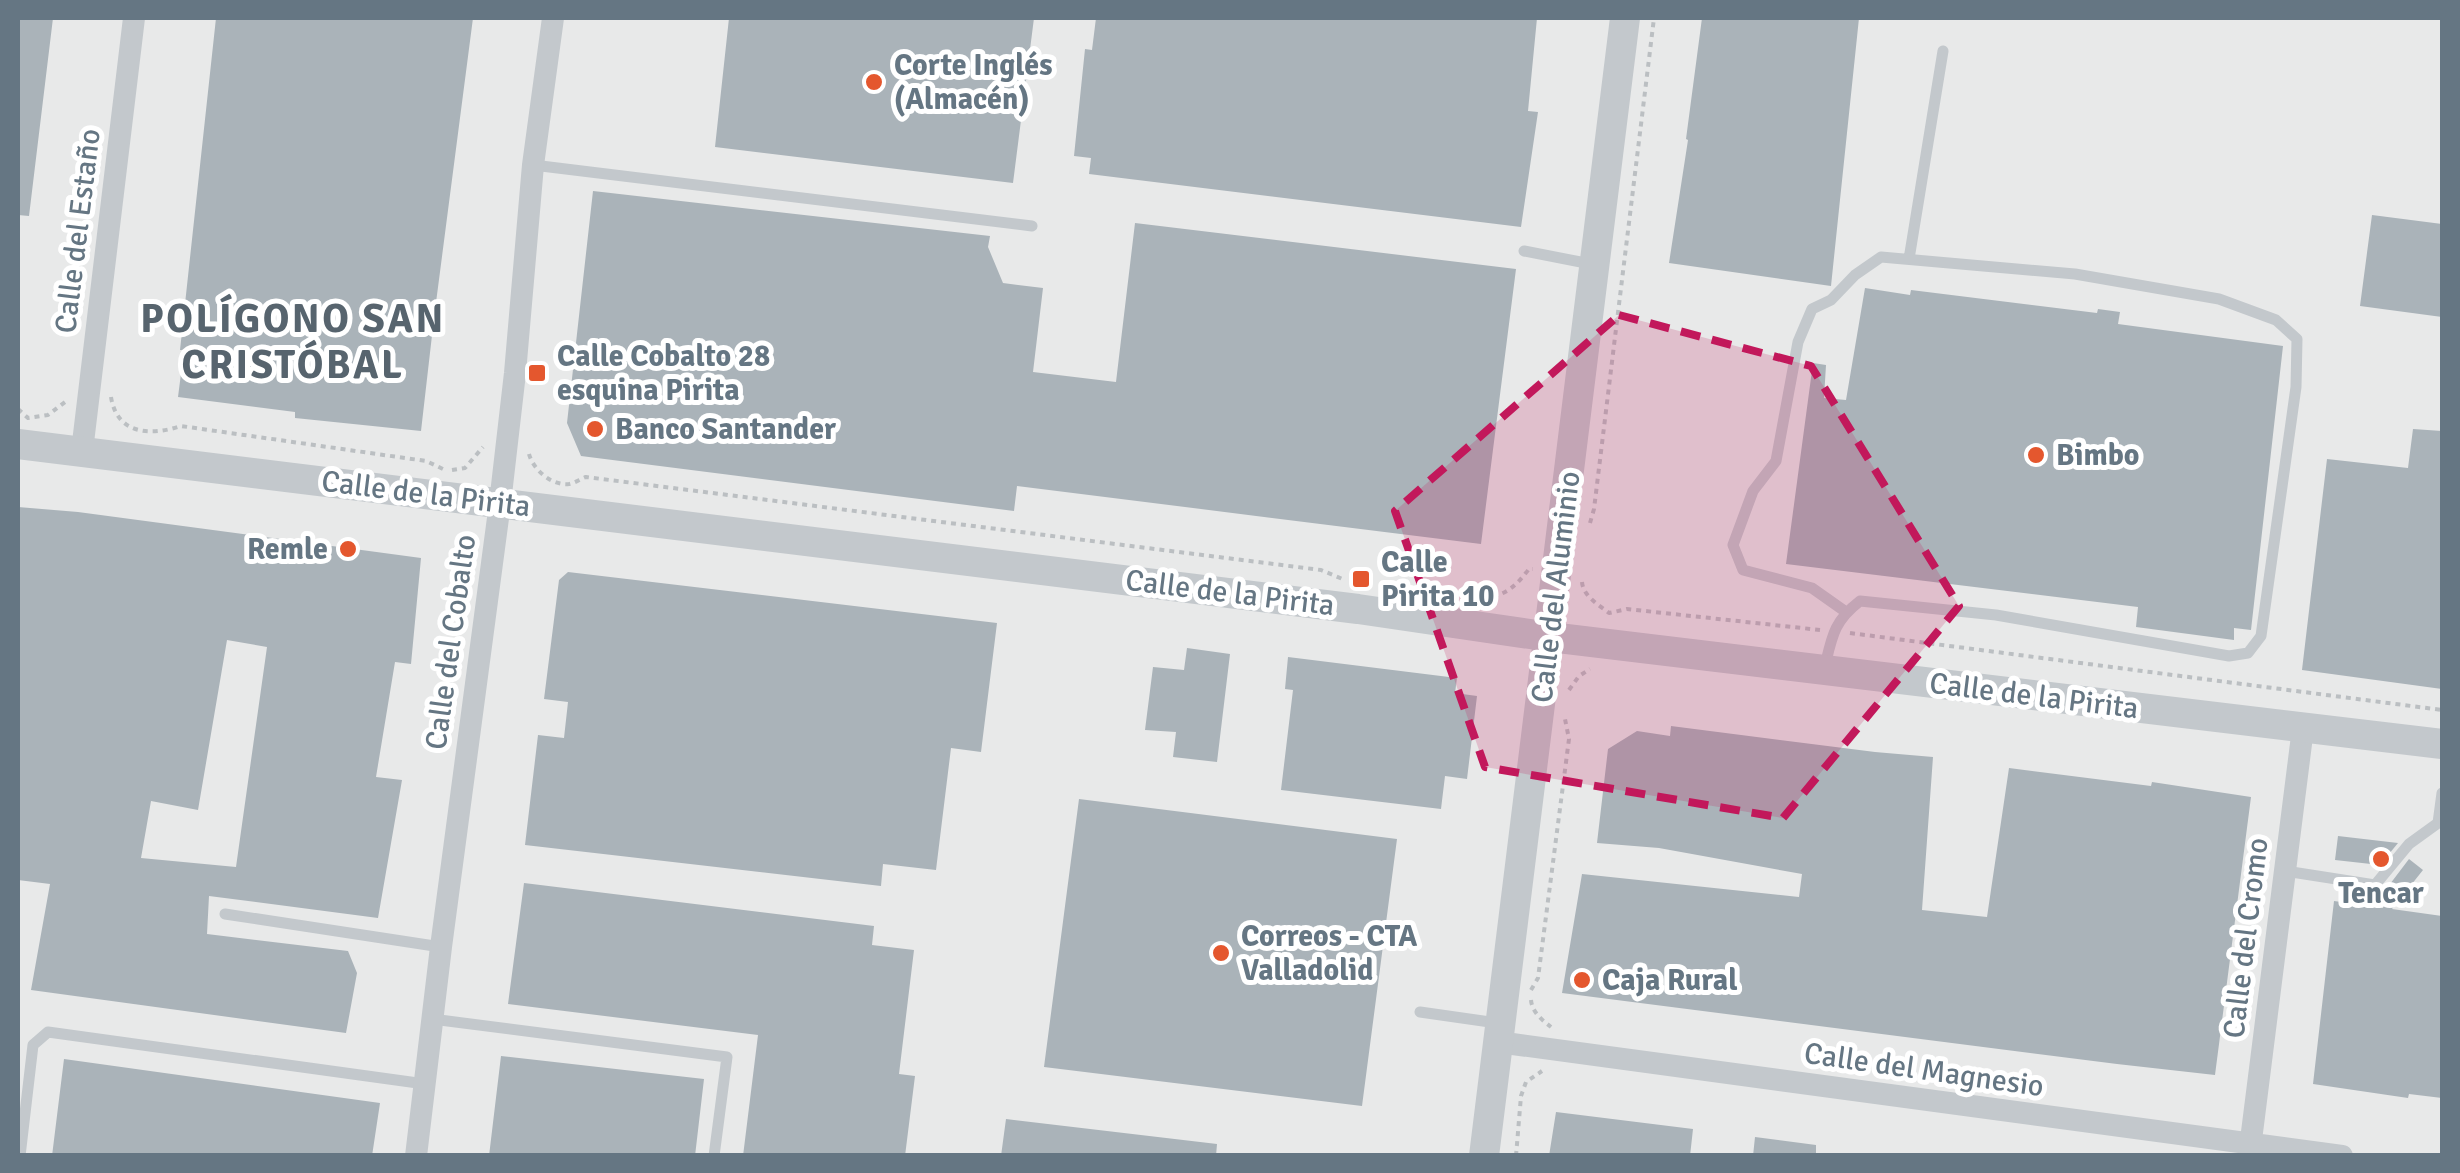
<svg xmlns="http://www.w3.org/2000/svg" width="2460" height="1173" font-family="Signika,sans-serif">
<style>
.built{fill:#e8e9e9}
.building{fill:#aab3b9;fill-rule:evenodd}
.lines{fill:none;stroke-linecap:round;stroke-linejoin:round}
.path{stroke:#bbbfc2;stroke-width:4;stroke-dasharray:5 5;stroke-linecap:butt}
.service{stroke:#c3c8cc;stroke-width:11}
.minor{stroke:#c3c8cc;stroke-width:22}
.tertiary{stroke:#c3c8cc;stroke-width:30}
.marked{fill:#c2185b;fill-opacity:0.2;stroke:#c2185b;stroke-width:8;stroke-dasharray:20 12;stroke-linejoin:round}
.poi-dot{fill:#e4572e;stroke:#fff;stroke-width:4}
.labels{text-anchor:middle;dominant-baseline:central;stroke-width:10;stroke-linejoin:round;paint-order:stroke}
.poi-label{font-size:30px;font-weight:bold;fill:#657683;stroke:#fff;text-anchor:start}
.street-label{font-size:30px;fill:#657683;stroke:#fff}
.district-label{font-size:40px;font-weight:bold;letter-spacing:2.5px;fill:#57646e;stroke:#fff}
</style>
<rect width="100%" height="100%" fill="#fafaf8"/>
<path class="built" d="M18 18H2442V1155H18Z"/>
<path class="building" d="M18 18H53L29 216 18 215Z
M216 18H473L434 318 421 431 295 418V412L178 397 184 350H180Z
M729 18H1034L1013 183 715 147Z
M1096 18H1537L1528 111 1538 112 1521 227 1089 174 1091 158 1074 156 1085 49 1092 50Z
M1702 18H1859L1831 286 1669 263 1688 140 1686 139Z
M593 191 990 236 988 247 1003 283 1043 288 1033 372 1116 382 1135 223 1516 269 1481 544 1017 486 1014 511 581 456 567 423Z
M2372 215 2442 224V317L2360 306Z
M1865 288 1910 295 1911 290 2097 313 2098 309 2120 312 2118 324 2283 346 2251 630 2234 628V640L2136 627 2138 607 1786 564 1813 363 1826 365 1824 398 1846 400Z
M2413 429 2442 431V689L2302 670 2327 459 2408 468Z
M18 507 78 512 421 558 411 664 395 662 376 777 402 780 378 918 209 896 207 934 348 951 357 973 346 1033 31 990 50 884 18 880ZM227 640 267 647 236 867 141 858 151 801 198 810Z
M568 572 997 623 981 752 951 748 936 870 883 864 881 886 525 845 538 735 564 738 568 702 544 699 559 580Z
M1187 648 1230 654 1217 762 1173 757 1176 732 1145 730 1153 667 1184 670Z
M1288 657 1457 678 1455 693 1477 696 1467 779 1445 776 1441 809 1281 790 1293 690 1285 689Z
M1671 726 1875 752 1933 757 1922 910 1987 917 2009 768 2151 786 2152 782 2251 797 2215 1075 2117 1064 1562 993 1582 874 1799 897 1802 874 1659 848 1597 843 1608 749 1637 731 1670 736Z
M1079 799 1397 839 1362 1106 1044 1067Z
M2338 836 2398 843 2380 865 2335 860Z
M2409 859 2423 870 2392 909 2442 916V1098L2409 1094 2408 1098 2313 1084 2334 901 2383 908 2387 888Z
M524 883 874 926 872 945 914 950 899 1074 915 1076 905 1156H743L758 1035 508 1004Z
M501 1056 704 1079 695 1156H489Z
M64 1059 380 1103 372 1156H52Z
M1556 1112 1693 1129 1690 1156H1549Z
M1006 1119 1217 1144 1216 1156H1001Z
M1755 1137 1816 1145V1156H1753Z"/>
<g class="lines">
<path class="path" d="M111 397C117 435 151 436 181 426L426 461 443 469
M18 409 28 418 48 415 65 402
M529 454C533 469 551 486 569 484 575 483 580 479 586 477L1321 570 1345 580
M452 470 465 468 483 447
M1590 523 1594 509 1654 18
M1582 582C1583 596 1599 605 1609 613L1627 609 1820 630
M1473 598C1502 598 1512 591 1529 569H1533
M1850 633 2442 710
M1569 690 1579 676 1590 669
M1531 990 1538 978 1569 739 1565 719
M1531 1000C1532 1012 1542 1020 1551 1027
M1516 1156 1521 1096 1526 1082 1542 1071"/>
<path class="service" d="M533 165 1032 226
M1524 251 1591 264
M1909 259 1943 51
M1825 666C1832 636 1834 621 1860 601L1996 615 2229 656 2248 653 2261 636 2296 387 2297 339 2276 320 2219 299 2075 274 1881 257 1855 275 1831 300 1812 309 1798 342 1776 461 1753 491 1733 545 1743 570 1812 588 1846 612
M2285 871 2375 885 2409 844 2438 823 2442 793
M225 914 441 947
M1420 1012 1497 1023
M432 1019 727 1057 714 1156
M20 1156 33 1045 48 1032 425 1084"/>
<path class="minor" d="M82 451 134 18
M1498 1042 2342 1156
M416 1156 441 947 500 503 515 373 533 165 553 18
M2249 1156 2303 728"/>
<path class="tertiary" d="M18 444 1358 609 1550 637 2442 744
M1484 1156 1625 18"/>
</g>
<path class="marked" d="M1619 315 1811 366 1959 606 1783 818 1485 767 1395 511Z"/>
<g class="poi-dot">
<circle cx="874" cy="82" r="10"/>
<rect x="527" y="363" width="20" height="20" rx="5"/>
<circle cx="595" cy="429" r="10"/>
<circle cx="2036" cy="455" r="10"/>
<circle cx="348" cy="549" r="10"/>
<rect x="1351" y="569" width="20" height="20" rx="5"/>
<circle cx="2381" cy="859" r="10"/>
<circle cx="1221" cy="953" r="10"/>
<circle cx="1582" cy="980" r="10"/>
</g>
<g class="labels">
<g class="poi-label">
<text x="894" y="65">Corte Inglés<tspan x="894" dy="34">(Almacén)</tspan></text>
<text x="557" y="356">Calle Cobalto 28<tspan x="557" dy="34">esquina Pirita</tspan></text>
<text x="615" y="429">Banco Santander</text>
<text x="2056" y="455">Bimbo</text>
<text x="328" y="549" text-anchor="end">Remle</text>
<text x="1381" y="562">Calle<tspan x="1381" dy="34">Pirita 10</tspan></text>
<text x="2381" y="893" text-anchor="middle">Tencar</text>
<text x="1241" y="936">Correos - CTA<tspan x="1241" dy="34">Valladolid</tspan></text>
<text x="1602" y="980">Caja Rural</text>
</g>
<g class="street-label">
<text transform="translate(78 231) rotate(-83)">Calle del Estaño</text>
<text transform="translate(426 494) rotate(7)">Calle de la Pirita</text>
<text transform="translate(1556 587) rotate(-83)">Calle del Aluminio</text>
<text transform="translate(1230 593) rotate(7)">Calle de la Pirita</text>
<text transform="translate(451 642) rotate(-82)">Calle del Cobalto</text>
<text transform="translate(2034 696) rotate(7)">Calle de la Pirita</text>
<text transform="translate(2246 938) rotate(-83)">Calle del Cromo</text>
<text transform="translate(1924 1070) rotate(8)">Calle del Magnesio</text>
</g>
<g class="district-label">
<text x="293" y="319">POLÍGONO SAN<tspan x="293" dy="46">CRISTÓBAL</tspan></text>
</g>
</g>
<rect width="2460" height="1173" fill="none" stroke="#657683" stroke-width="40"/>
</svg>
